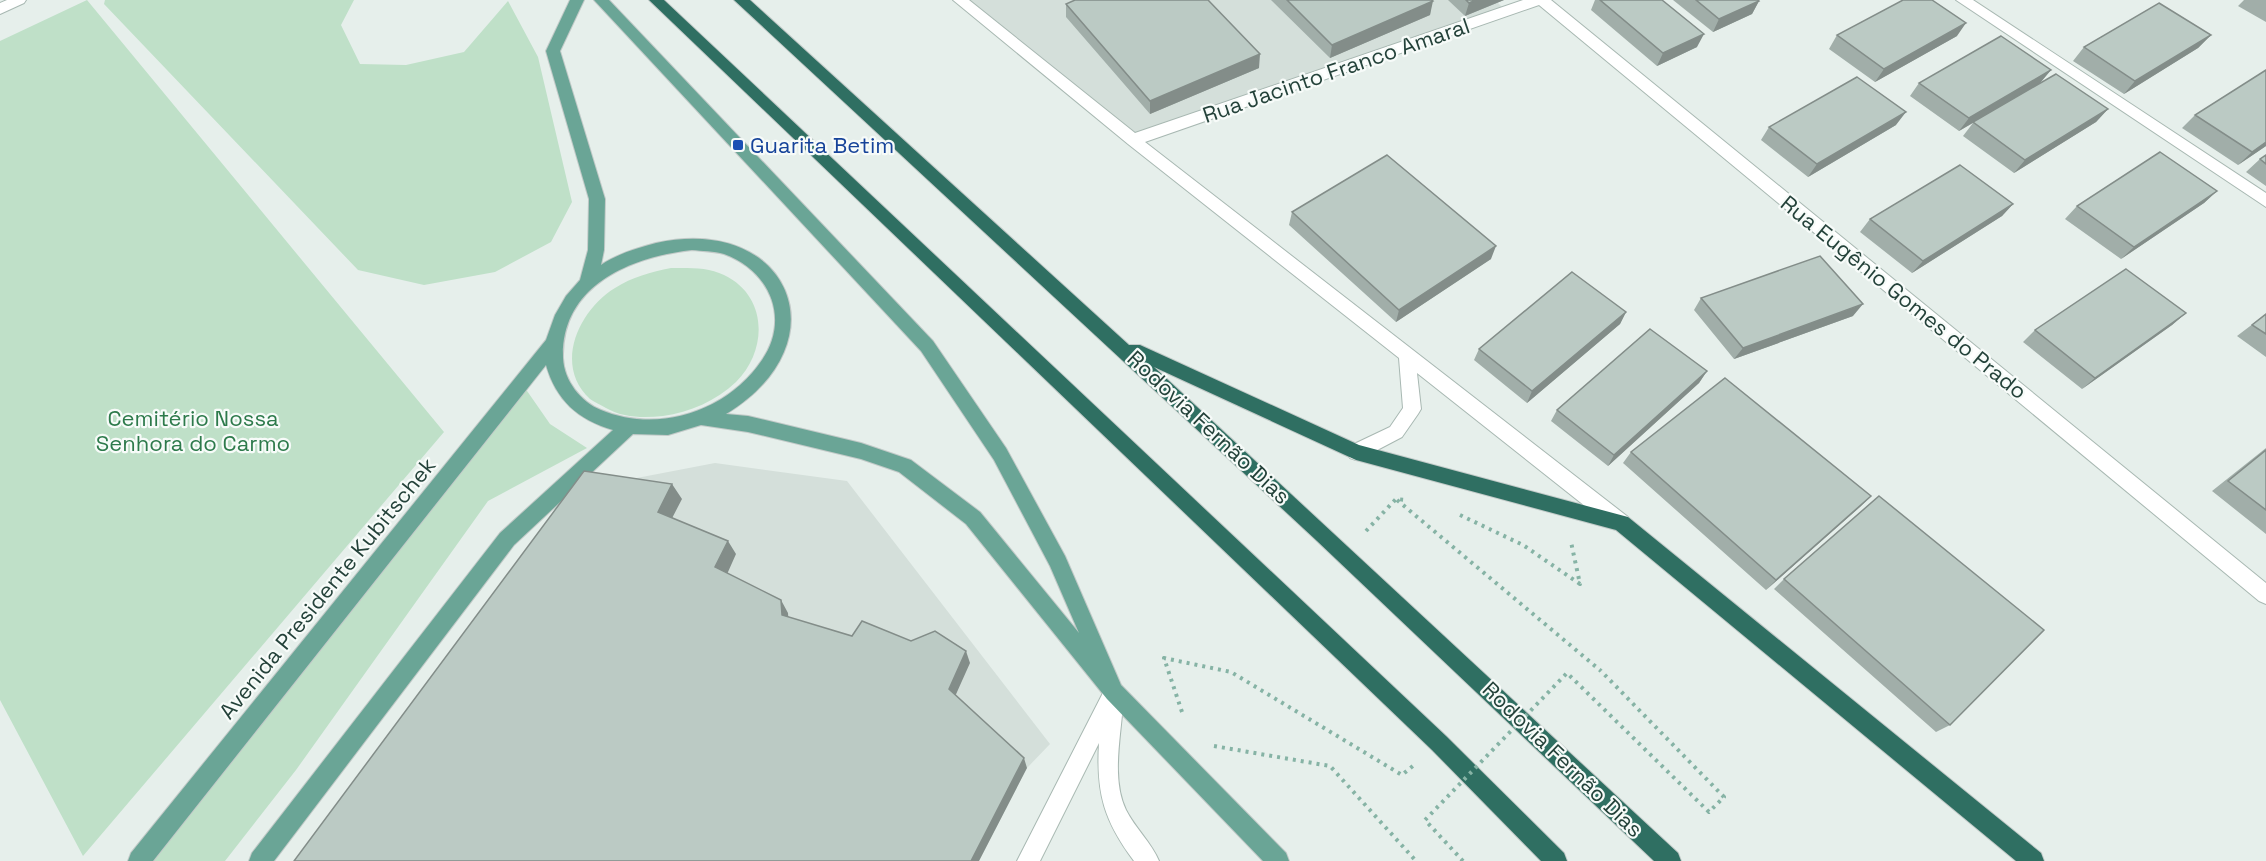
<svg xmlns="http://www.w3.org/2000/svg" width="2266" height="861" font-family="'Space Grotesk',sans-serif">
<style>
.built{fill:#d4dfda}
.green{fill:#bfe0c8}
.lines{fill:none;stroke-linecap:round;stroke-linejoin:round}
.minor-casing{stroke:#a8b8b2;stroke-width:2}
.major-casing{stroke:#c2cac8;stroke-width:2}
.highway-casing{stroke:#c2cac8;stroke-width:2}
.path{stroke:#86b3a5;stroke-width:4;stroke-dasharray:3 5;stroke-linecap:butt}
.minor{fill:#fff;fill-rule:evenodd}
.major{fill:#6aa596;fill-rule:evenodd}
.highway{fill:#2f6f62;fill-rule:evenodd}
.path-bridge{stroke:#86b3a5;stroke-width:4;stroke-dasharray:3 5;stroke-linecap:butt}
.wall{fill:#a1aea9}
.shaded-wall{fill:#838d89}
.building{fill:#bbcac4;stroke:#838d89;stroke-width:1.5}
.transit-dot{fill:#1a4fb4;stroke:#f7fbf9;stroke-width:2}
.labels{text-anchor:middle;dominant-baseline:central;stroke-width:4.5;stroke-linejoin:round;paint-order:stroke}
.street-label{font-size:22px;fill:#24423a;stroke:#f7fbf9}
.transit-label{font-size:22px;fill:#164399;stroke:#f7fbf9;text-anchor:start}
.park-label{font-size:22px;fill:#2d7a4b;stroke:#f7fbf9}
</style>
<rect width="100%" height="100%" fill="#e6efeb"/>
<path class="built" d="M960 0H1495L1506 11 1133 140Z
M715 463 847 481 1050 744 1027 768 979 861H320L595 486Z"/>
<path class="green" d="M87 0 444 432 83 856 0 700V41Z
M105 0H354L341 25 360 64 406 65 464 52 508 1 538 57 572 202 551 242 495 272 424 285 358 270 104 4Z
M671 268C689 268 708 267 724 275 768 296 768 350 736 382 716 401 690 412 663 416 644 418 623 418 606 408 601 405 594 402 590 399 553 365 579 310 615 288 632 277 651 272 671 268Z
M525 388 550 424 587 448 488 501 296 770 225 861H136Z"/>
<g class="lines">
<g class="minor-casing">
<path id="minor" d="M7 0H26L24 3 0 14V3Z
M953 0H969L1135 133 1523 0H1551L2266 583V604L2259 601 1539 5 1145 142 1628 517 1630 523 1628 529 1621 531 1614 529 1417 373 1421 409 1418 414 1402 437 1362 458 1356 460 1350 458 1347 452 1350 446 1390 427 1403 408 1399 358 1128 144Z
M1956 0H1973L2266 193V207Z
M1114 682 1121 685 1124 692 1121 699 1123 703C1121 736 1111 779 1126 810 1135 828 1151 842 1159 861H1134C1104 821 1096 793 1099 743L1040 861H1017L1107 685Z"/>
</g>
<g class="major-casing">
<path id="major" d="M570 0H584L560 51 605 199 604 250 601 265C617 254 637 248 656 243 789 214 844 342 726 414L748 416 861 443 911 460 980 512 1079 633 1050 566 994 460 921 351 594 0H609L933 341 1006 448 1065 556 1121 685 1286 853 1289 861H1263L1107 699 966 524 899 472 861 459 748 432 701 425 668 435 633 434 514 545 274 861H249L252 853 500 533 613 430C578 420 556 400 546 365L153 861H128L131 853 546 340 555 315 566 296 580 280 588 250 589 199 546 51ZM692 250C702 251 714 251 724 254 769 270 791 318 762 360 728 411 658 434 601 410 581 402 564 381 563 358 561 285 631 257 692 250Z"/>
</g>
<g class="highway-casing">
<path id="highway" d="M649 0H664L1446 736 1564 853 1567 861H1541L1432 750Z
M734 0H750L1129 345H1140L1359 445 1628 517 2041 853 2044 861H2016L1616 530 1356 460 1154 367 1678 853 1681 861H1654L1317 541Z"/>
</g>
<path class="path" d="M1397 500 1601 671
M1460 515 1523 545 1580 584 1571 542
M1366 531 1396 499 1407 500
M1182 712 1164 658 1231 672 1402 775 1414 765
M1214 746 1330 766 1416 861"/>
<use href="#minor" class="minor"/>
<use href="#major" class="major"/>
<use href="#highway" class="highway"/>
<path class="path-bridge" d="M1463 861 1425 820 1567 673 1709 812 1724 797 1601 671"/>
</g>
<path class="wall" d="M1271 0H1432L1430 15 1330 58Z
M1448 0H1504L1465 16Z
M1595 0H1662L1697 47 1657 66 1591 10Z
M1673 0H1758L1759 1 1752 14 1713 32Z
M2244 0H2266V22L2238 6Z
M1066 4 1259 68 1150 114 1066 17Z
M1837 35 1957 36 1875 82 1829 49Z
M2211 35 2198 48 2124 94 2073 61 2084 47Z
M2051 70 2040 83 2108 109 2096 122 2014 173 1963 136 1973 123 1959 131 1910 96 1919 83Z
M2266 70V146L2238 165 2182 128 2195 115Z
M1896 125 1808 177 1761 140 1769 127Z
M2266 155V186L2246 172 2260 159Z
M2217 191 2204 203 2121 259 2065 219 2077 206Z
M2013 204 2002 216 1912 273 1860 232 1870 219Z
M1292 212 1491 259 1396 322 1289 225Z
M1701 298 1853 316 1734 359 1694 310Z
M1626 312 1620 324 1527 403 1474 360 1479 349Z
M2186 313 2172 325 2082 389 2023 342 2035 330Z
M2266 314V357L2237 336Z
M1707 371 1699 383 1608 466 1551 421 1557 410Z
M2266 448V534L2212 491Z
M1631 452 1871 496 1766 590 1623 463Z
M1784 579 1950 725 1936 732 1774 589Z"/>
<path class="shaded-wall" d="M1476 0H1504L1465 16 1469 3Z
M1433 1 1430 15 1330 58 1332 45Z
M1759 1 1752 14 1713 32 1719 19Z
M1966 23 1957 36 1875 82 1884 69Z
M1704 34 1697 47 1657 66 1663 53Z
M2211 35 2198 48 2124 94 2135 81Z
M1260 54 1259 68 1150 114V101Z
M2051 70 2040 83 1959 131 1969 118Z
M2108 109 2096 122 2014 173 2025 160Z
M1906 112 1896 125 1808 177 1817 164Z
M2266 142V146L2238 165 2252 152Z
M2217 191 2204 203 2121 259 2134 247Z
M2013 204 2002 216 1912 273 1923 261Z
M1496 246 1491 259 1396 322 1399 310Z
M1863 304 1853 316 1734 359 1743 348Z
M1626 312 1620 324 1527 403 1532 391Z
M2186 313 2172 325 2082 389 2095 378Z
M1707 371 1699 383 1608 466 1614 455Z
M672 484 682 499 668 526 658 512Z
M1871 496 1860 507 1766 590 1776 580Z
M728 541 736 554 724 581 715 567Z
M781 600 788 613 789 627 782 615Z
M966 651 970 663 953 701 949 689Z
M1024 758 1027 768 979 861H971Z"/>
<path class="building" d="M1075 0H1208L1260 54 1150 101 1066 4Z
M1287 0H1432L1433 1 1332 45Z
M1466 0H1476L1469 3Z
M1600 0H1662L1704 34 1663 53Z
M1696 0H1758L1759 1 1719 19Z
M1903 0H1932L1966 23 1884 69 1837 35Z
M2159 3 2211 35 2135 81 2084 47Z
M2001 36 2051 70 1969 118 1919 83Z
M2266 70V142L2252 152 2195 115Z
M2056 74 2108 109 2025 160 1973 122Z
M1857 77 1906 112 1817 164 1769 127Z
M2160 152 2217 191 2134 247 2077 206Z
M1387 155 1496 246 1399 310 1292 212Z
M2266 155V164L2260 159Z
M1960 165 2013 204 1923 261 1870 219Z
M1820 256 1863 304 1743 348 1701 298Z
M2126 269 2186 313 2095 378 2035 330Z
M1572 272 1626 312 1532 391 1479 349Z
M2266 314V334L2252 325Z
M1650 329 1707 371 1614 455 1557 410Z
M1725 378 1871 496 1776 580 1631 452Z
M2266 450V510L2228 481Z
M584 471 672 484 658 512 728 541 715 567 781 600 782 615 852 636 862 621 911 641 935 631 966 651 949 689 1024 758 971 861H294Z
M1879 496 2044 630 1950 725 1784 579Z"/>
<rect class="transit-dot" x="732" y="139" width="12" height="12" rx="3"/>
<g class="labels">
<g class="street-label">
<text transform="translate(1336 70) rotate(-19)">Rua Jacinto Franco Amaral</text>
<text transform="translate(1904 297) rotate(39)">Rua Eugênio Gomes do Prado</text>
<text transform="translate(1209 427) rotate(43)">Rodovia Fernão Dias</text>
<text transform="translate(327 588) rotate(-51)">Avenida Presidente Kubitschek</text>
<text transform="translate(1563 759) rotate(44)">Rodovia Fernão Dias</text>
</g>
<g class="transit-label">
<text x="750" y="145">Guarita Betim</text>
</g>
<g class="park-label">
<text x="193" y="418">Cemitério Nossa<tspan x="193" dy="25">Senhora do Carmo</tspan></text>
</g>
</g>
</svg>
